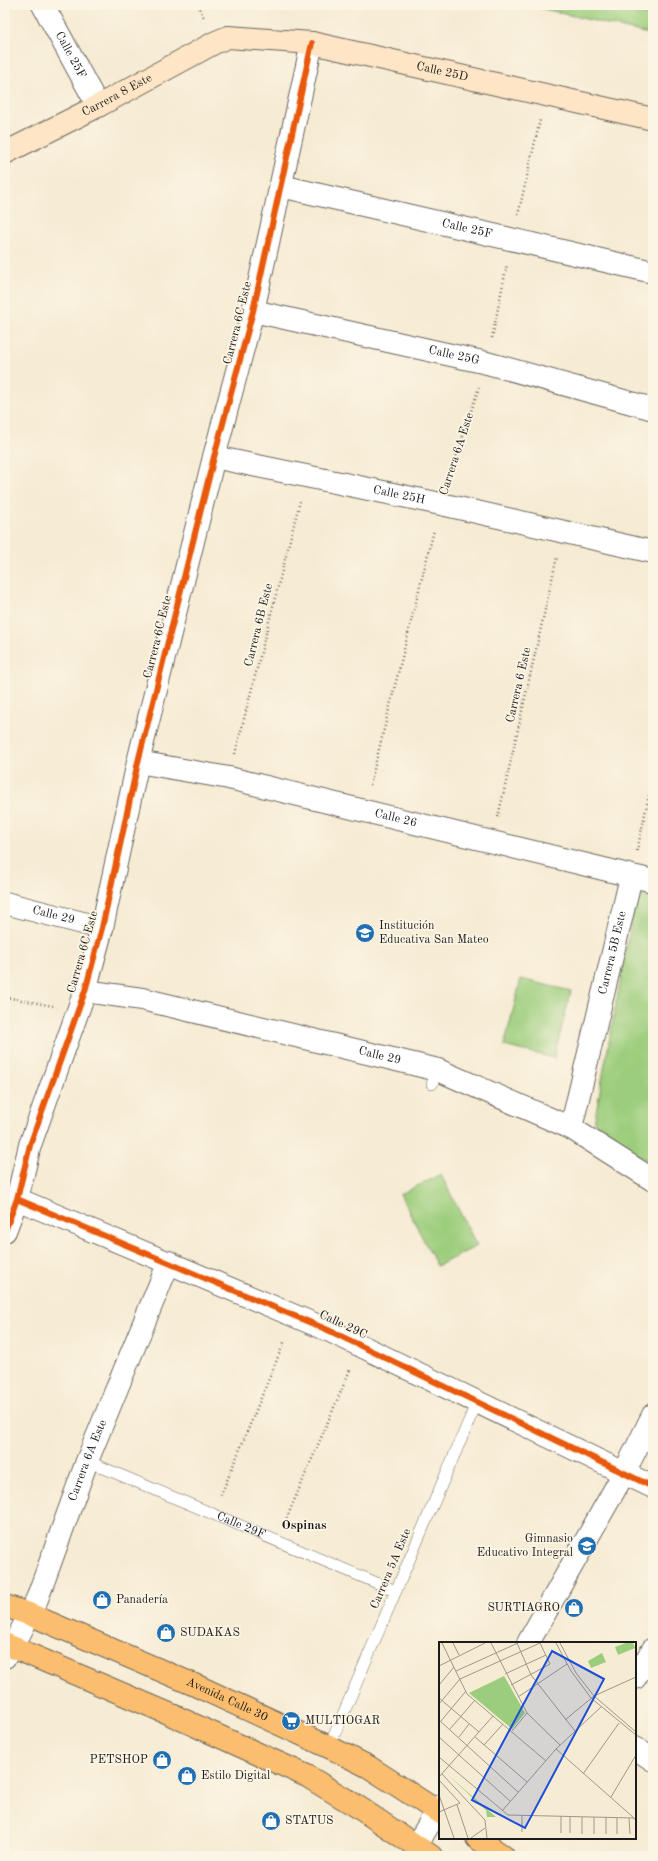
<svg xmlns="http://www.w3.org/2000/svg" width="658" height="1861" font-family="'Old Standard TT',serif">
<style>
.green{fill:#9ccd7c;stroke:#5c744c}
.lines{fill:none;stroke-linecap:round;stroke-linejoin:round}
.lane-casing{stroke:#68645c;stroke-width:12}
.street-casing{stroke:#68645c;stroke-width:24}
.secondary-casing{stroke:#68645c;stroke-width:24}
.primary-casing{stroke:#68645c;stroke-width:24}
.path{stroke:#68645c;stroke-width:2.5;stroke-dasharray:1 3;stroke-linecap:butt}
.lane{stroke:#fff;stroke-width:11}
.street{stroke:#fff;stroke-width:22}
.secondary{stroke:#fde5c5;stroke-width:22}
.primary{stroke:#fbbd6e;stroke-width:22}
.cycleway-casing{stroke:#fcf5e5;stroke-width:8}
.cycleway{stroke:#e8590c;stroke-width:6}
.labels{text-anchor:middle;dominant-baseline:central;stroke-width:3.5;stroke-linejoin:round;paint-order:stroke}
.street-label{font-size:12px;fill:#1c1c1c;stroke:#fcf5e5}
.poi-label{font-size:12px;fill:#1c1c1c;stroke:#fcf5e5;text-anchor:start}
.neighbourhood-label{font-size:13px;font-weight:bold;fill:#1c1c1c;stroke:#fcf5e5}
.inset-road{fill:none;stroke:#9f988a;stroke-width:1}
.view{fill:#1d4ed8;fill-opacity:0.15;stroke:#1d4ed8;stroke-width:2}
.inset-edge{fill:none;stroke:#1c1c1c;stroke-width:2}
</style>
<rect width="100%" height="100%" fill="#fcf5e5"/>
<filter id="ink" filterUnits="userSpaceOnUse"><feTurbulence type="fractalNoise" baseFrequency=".025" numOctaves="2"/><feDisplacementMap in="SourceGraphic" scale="8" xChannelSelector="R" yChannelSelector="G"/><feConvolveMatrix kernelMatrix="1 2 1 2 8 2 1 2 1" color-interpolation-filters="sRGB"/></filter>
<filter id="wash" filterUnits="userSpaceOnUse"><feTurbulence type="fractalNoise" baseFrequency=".012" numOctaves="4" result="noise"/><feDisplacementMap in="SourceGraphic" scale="16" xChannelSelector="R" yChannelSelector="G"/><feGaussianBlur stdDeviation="0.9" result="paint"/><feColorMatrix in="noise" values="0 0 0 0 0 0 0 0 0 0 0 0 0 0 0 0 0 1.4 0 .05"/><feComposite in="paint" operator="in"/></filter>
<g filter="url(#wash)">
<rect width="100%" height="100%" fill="#f6ebd3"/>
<path class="green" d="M527 5H606L653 16V35Z
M637 891 653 894V1164L632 1152 594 1123Z
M521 979 571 991 554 1058 504 1046Z
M441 1175 477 1246 437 1266 400 1194Z"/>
</g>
<g filter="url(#ink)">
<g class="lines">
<g class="lane-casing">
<g id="lane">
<path d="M432 1084 438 1070"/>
<path id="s1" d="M87 1461 396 1591"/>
<path d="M329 1747 477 1402"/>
</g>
</g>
<g class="street-casing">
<g id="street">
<path id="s2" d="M43 5 98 106"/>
<path id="s3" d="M281 186 653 272"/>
<path id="s4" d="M253 311 487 363 653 409"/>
<path id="s5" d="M214 457 441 504 653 552"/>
<path id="s6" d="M138 762 229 778 653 881"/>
<path id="s7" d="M5 903 102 928"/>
<path id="s8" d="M85 991 142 999 438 1070 571 1128 653 1180"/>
<path id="s9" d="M571 1128 631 877"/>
<path d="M17 1199 328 1330 653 1487"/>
<path d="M5 1231 17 1199 30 1145 85 991 102 928 138 762 214 457 253 311 312 43"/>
<path d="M528 1643 624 1473 653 1415"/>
<path id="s10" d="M5 1657 13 1647 37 1599 87 1461 169 1262"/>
<path d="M635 1678 653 1649"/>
<path d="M635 1748 653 1760"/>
<path d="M416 1846 440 1806"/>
</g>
</g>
<g class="secondary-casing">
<g id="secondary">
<path id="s11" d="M5 153 98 106 216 42 228 37 312 43 653 119"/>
</g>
</g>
<g class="primary-casing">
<g id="primary">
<path id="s12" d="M5 1606 29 1614 197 1686 329 1747 369 1767 440 1813"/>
<path d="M5 1644 172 1715 307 1776 358 1807 431 1856"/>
<path d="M477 1838 503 1856"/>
</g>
</g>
<path class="path" d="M198 5 204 18
M518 215 540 120
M492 338 507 264
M449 479 479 387
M235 754 300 501
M370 785 434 530
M498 817 557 557
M637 851 653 777
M5 997 53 1006
M221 1495 285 1340
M285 1522 350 1370"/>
<use href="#lane" class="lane"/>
<use href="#street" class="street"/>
<use href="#secondary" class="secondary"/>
<use href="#primary" class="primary"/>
<g class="cycleway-casing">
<path id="cycleway" d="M17 1199 328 1330 653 1487
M5 1231 17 1199 30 1145 85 991 102 928 138 762 214 457 253 311 312 43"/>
</g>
<use href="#cycleway" class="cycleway"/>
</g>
</g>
<defs>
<g id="school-disc" transform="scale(1)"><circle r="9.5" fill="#1f6fb2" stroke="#fcf5e5"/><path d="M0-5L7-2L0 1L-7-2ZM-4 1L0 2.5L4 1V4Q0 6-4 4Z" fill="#fff"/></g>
<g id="university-disc" transform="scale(1)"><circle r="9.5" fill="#1f6fb2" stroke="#fcf5e5"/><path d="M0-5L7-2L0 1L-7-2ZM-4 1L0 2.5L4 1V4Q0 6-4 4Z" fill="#fff"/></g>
<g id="shop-disc" transform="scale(1)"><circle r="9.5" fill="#1f6fb2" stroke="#fcf5e5"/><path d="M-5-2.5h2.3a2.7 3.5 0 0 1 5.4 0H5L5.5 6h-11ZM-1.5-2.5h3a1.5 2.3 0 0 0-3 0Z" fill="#fff"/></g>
<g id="supermarket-disc" transform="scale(1)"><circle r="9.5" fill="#1f6fb2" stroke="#fcf5e5"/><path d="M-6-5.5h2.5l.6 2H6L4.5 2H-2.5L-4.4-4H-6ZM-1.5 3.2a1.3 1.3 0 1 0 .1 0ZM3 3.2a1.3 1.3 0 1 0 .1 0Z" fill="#fff"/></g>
</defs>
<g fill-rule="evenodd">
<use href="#school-disc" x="365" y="933"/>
<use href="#university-disc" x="587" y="1546"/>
<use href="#shop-disc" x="102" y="1600"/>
<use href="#shop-disc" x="574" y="1608"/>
<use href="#shop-disc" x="166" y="1633"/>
<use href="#supermarket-disc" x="291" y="1721"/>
<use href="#shop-disc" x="162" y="1760"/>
<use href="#shop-disc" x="187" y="1776"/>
<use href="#shop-disc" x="271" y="1821"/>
</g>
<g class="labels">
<g class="street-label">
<text stroke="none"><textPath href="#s2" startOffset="57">Calle 25F</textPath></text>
<text stroke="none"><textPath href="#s11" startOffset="469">Calle 25D</textPath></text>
<text stroke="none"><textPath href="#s11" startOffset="126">Carrera 8 Este</textPath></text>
<text stroke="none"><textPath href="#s3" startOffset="191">Calle 25F</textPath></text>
<text transform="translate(238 323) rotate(-76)">Carrera 6C Este</text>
<text stroke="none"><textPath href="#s4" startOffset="206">Calle 25G</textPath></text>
<text transform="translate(457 454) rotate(-72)">Carrera 6A Este</text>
<text stroke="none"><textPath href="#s5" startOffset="189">Calle 25H</textPath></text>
<text transform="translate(259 625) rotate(-76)">Carrera 6B Este</text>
<text transform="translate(158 637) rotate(-76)">Carrera 6C Este</text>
<text transform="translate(519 685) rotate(-77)">Carrera 6 Este</text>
<text stroke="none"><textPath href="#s6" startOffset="264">Calle 26</textPath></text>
<text stroke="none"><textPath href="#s7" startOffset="50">Calle 29</textPath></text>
<text transform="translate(83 952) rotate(-74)">Carrera 6C Este</text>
<text stroke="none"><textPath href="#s9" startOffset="180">Carrera 5B Este</textPath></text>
<text stroke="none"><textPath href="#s8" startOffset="302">Calle 29</textPath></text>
<text transform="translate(343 1325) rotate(25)">Calle 29C</text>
<text stroke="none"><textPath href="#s10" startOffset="214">Carrera 6A Este</textPath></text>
<text stroke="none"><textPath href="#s1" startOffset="167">Calle 29F</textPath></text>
<text transform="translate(391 1569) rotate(-67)">Carrera 5A Este</text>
<text stroke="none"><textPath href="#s12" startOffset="241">Avenida Calle 30</textPath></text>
</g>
<g class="poi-label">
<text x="379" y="926">Institución<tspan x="379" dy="14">Educativa San Mateo</tspan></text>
<text x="573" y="1539" text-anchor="end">Gimnasio<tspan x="573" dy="14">Educativo Integral</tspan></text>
<text x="116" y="1600">Panadería</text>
<text x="560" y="1608" text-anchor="end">SURTIAGRO</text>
<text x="180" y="1633">SUDAKAS</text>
<text x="305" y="1721">MULTIOGAR</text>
<text x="148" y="1760" text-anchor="end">PETSHOP</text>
<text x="201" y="1776">Estilo Digital</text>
<text x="285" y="1821">STATUS</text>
</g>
<g class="neighbourhood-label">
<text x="304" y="1525">Ospinas</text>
</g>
</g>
<g transform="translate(439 1642)">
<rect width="197" height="197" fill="#f6ebd3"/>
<path d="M187 1H194L196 6 179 13 176 5ZM163 11 167 20 152 26 149 19ZM65 34 86 71 73 87 30 51ZM8 132 57 175H48L47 168Z" fill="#9ccd7c"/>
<path class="inset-road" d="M3 1 28 52 107 119M14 1 20 13M52 1 88 71 121 103M78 1 92 33 136 89M117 1 132 29 152 56 197 93M121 1 137 31 155 54 197 90M0 24 46 1M17 29 79 1M66 32 107 13M0 43 15 25M72 43 111 22 101 1M79 55 128 22M0 56 40 90M0 62 21 37 101 1M0 78 79 150M126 78 155 54 197 35M2 79 27 49M11 87 36 58M73 89 88 71M0 95 71 159M20 95 30 82M36 95 88 140M45 103 64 82M117 107 195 176M0 115 69 173 195 176 197 179M3 132 46 178 48 196M144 132 180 81M0 135 54 74M0 153 15 196M172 155 197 113M18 163 29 196M63 169 117 107 162 65M0 170 21 161 0 138M83 173V190M167 175V192M190 176 191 192M122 191V174M131 191V174M143 192V175M155 192V175M178 192V176M32 196 46 186"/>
<path class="view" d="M113 9 165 37 86 186 33 158Z"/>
<rect width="197" height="197" class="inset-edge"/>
</g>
<rect width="658" height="1861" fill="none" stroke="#fcf5e5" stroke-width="20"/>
</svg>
